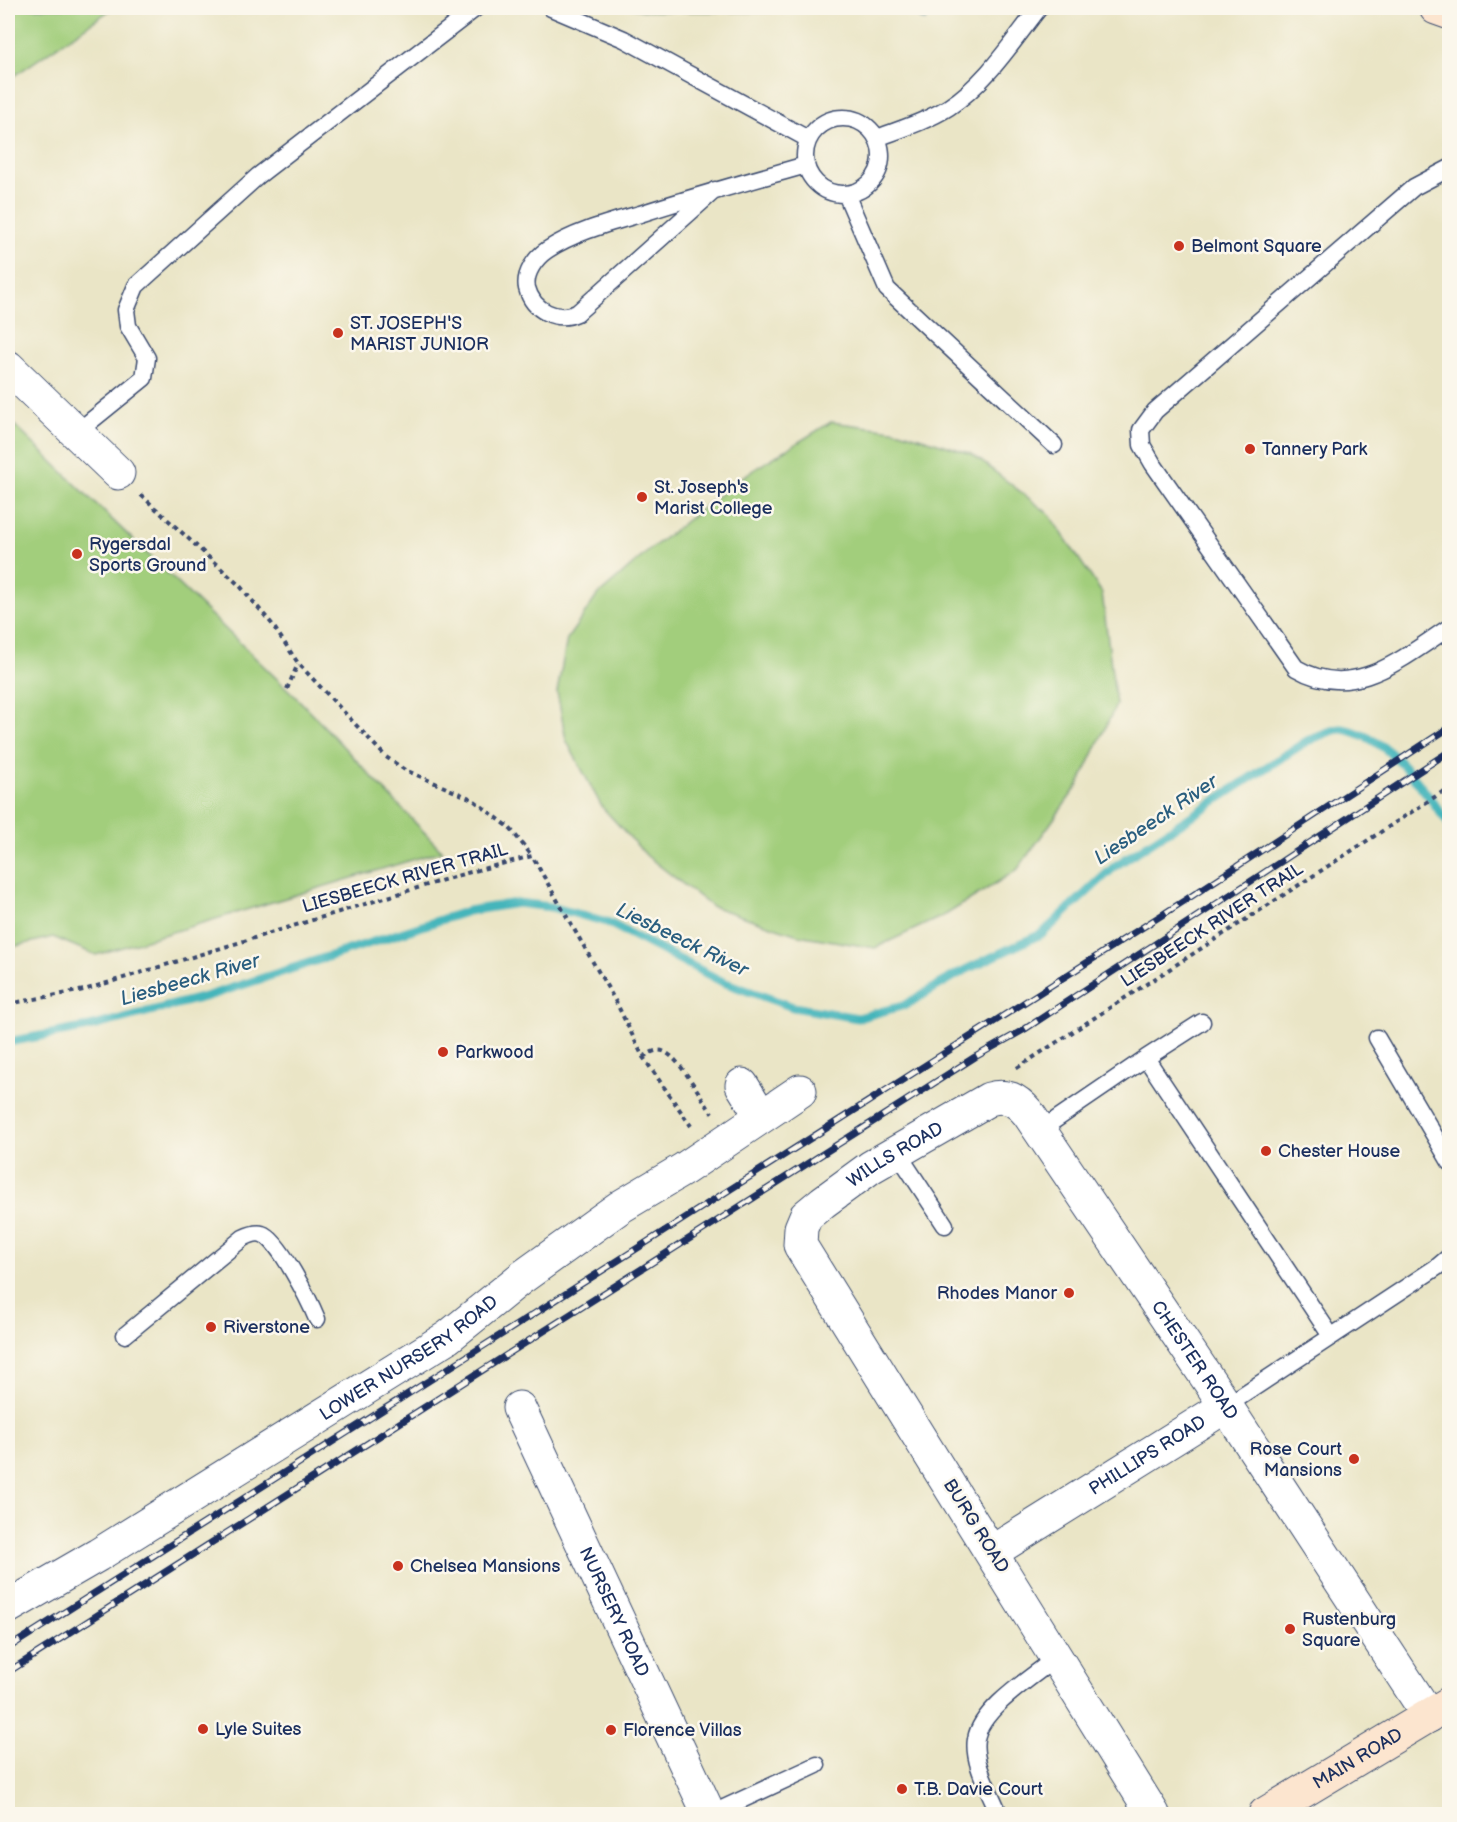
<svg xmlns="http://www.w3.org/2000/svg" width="1457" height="1822" font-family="'Balsamiq Sans',sans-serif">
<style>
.green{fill:#a2ce7c;stroke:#5e7e6d;stroke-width:1.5}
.water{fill:#45b5bb;stroke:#30728c;stroke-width:1.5}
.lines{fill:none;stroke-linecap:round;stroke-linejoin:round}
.stream{stroke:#45b5bb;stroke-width:9}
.service-casing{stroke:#3a4a6e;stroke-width:19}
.minor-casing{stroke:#3a4a6e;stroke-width:35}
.secondary-casing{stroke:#3a4a6e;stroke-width:35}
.path{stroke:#3a4a6e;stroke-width:4;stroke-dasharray:4.5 4.5;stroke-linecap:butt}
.service{stroke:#fff;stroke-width:16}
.minor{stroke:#fff;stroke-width:33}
.secondary{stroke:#fce5cf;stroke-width:33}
.rail-casing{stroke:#1b2f5e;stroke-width:7}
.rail{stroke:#fbf7ec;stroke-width:4.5;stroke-dasharray:14;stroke-linecap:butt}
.poi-dot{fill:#c8321e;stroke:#fbf7ec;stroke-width:2}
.labels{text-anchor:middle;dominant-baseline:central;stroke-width:5;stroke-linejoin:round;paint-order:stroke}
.poi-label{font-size:18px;fill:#1b2f5e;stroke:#fbf7ec;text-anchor:start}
.street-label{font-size:18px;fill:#1b2f5e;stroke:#fbf7ec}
.water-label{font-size:20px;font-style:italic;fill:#2a5e7f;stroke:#fbf7ec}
</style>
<rect width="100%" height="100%" fill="#fbf7ec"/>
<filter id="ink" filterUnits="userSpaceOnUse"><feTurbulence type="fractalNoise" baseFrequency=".0167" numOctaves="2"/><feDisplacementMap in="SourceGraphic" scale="12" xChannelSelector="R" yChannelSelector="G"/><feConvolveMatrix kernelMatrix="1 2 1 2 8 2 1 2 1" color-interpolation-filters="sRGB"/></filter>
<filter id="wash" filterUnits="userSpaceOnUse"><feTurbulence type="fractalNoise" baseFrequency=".008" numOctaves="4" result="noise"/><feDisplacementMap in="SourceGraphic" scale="24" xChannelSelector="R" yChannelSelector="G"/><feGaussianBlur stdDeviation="1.35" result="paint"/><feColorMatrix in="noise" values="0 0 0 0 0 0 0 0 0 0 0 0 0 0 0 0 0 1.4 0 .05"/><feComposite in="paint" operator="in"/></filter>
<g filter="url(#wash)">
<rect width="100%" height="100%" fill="#eae5c6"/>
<path class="green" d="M8 8H113L8 80Z
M633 8H783L769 12 646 11Z
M8 419 302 703 442 851 96 955 53 937 8 948Z
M831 422 900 431 972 454 1049 514 1102 593 1116 705 1079 784 1017 870 947 914 875 948 798 935 711 906 647 856 602 807 566 740 557 692 567 639 597 596 653 547 742 477Z"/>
<path class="water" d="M902 8H933L925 21Z"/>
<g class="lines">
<path class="stream" d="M8 1042 89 1027 208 996 468 911 517 903 551 907 607 922 723 982 793 1007 858 1018 905 1005 961 972 1043 933 1115 866 1307 741C1316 738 1332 728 1342 729 1392 737 1422 789 1450 825"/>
</g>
</g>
<g filter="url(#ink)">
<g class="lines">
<g class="service-casing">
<path id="service" d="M551 8 624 39 808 139
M805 156a38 38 0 1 1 76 0a38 38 0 1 1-76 0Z
M877 138C901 129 927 121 949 107 987 82 1012 42 1039 8
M1450 168 1414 187 1155 411 1141 430 1142 445 1153 464 1296 668C1354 702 1402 658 1450 627
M715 190 577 313C557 322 533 311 527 288 524 274 535 258 547 250 574 232 609 223 640 214 695 196 750 181 806 165
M846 194 887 289 1054 445
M76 433 144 378 147 358 128 326 126 310 136 286 258 176 476 8
M1377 1038 1450 1162
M1146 1058 1202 1022
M1039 1131 1146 1058 1331 1336
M897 1152 945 1225
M125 1335 243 1238C249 1235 256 1232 262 1234 279 1239 310 1302 317 1319
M1226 1406 1437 1267 1450 1256
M711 1814 817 1765
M999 1814C991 1793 972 1763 976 1739 981 1708 1034 1676 1057 1657"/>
</g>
<g class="minor-casing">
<g id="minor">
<path d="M8 367 118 473"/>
<path d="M742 1085 761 1116"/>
<path id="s1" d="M519 1408 709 1814"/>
<path id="s2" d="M992 1552 1226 1406"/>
<path id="s3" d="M8 1607 98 1555 448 1337 521 1278 620 1207 684 1169 800 1091"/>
<path id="s4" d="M1153 1814 800 1245 801 1228 806 1216 823 1202 871 1167 989 1099C1007 1094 1016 1099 1028 1113L1226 1406 1429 1716"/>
</g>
</g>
<g class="secondary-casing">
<g id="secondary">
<path d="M1436 8 1450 13"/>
<path id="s5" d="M1265 1814 1450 1703"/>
</g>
</g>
<path class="path" d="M141 495 240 586 272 624 298 663 386 757 405 770 472 799 509 827 532 856
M287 689 298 664
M8 1004 84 990 463 874 532 856 617 1004 643 1057 691 1126
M643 1057C650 1053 657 1048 665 1052 680 1059 702 1099 712 1113
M1017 1068 1450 787"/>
<use href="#service" class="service"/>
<use href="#minor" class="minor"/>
<use href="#secondary" class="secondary"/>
<g class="rail-casing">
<path id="rail" d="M8 1648 1184 901 1450 727
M8 1672 975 1057 1025 1029 1450 751"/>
</g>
<use href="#rail" class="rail"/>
</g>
</g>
<g class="poi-dot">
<circle cx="1179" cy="246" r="6"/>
<circle cx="338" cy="333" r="6"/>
<circle cx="1250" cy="449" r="6"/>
<circle cx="642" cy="497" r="6"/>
<circle cx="77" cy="554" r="6"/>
<circle cx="443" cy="1052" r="6"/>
<circle cx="1266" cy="1151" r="6"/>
<circle cx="1069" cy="1293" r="6"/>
<circle cx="211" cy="1327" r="6"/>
<circle cx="1354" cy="1459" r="6"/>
<circle cx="398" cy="1566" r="6"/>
<circle cx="1290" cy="1629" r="6"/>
<circle cx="203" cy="1729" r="6"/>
<circle cx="611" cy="1730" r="6"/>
<circle cx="902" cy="1789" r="6"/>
</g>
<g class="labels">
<g class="poi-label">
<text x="1191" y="246">Belmont Square</text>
<text x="350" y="323">ST. JOSEPH'S<tspan x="350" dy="21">MARIST JUNIOR</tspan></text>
<text x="1262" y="449">Tannery Park</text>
<text x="654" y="487">St. Joseph's<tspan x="654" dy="21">Marist College</tspan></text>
<text x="89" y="544">Rygersdal<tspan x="89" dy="21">Sports Ground</tspan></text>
<text x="455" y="1052">Parkwood</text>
<text x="1278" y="1151">Chester House</text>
<text x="1057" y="1293" text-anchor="end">Rhodes Manor</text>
<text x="223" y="1327">Riverstone</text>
<text x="1342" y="1449" text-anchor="end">Rose Court<tspan x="1342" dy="21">Mansions</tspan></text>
<text x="410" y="1566">Chelsea Mansions</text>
<text x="1302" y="1619">Rustenburg<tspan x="1302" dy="21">Square</tspan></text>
<text x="215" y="1729">Lyle Suites</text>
<text x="623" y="1730">Florence Villas</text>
<text x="914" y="1789">T.B. Davie Court</text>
</g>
<g class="street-label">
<text transform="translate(405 878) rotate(-16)">LIESBEECK RIVER TRAIL</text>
<text transform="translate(1212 925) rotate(-33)">LIESBEECK RIVER TRAIL</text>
<text stroke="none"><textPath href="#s4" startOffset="808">WILLS ROAD</textPath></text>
<text stroke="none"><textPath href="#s3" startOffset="472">LOWER NURSERY ROAD</textPath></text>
<text stroke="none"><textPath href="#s4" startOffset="1260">CHESTER ROAD</textPath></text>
<text stroke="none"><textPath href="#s2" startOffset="183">PHILLIPS ROAD</textPath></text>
<text transform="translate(976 1526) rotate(58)">BURG ROAD</text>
<text stroke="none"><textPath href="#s1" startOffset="225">NURSERY ROAD</textPath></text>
<text stroke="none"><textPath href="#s5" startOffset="108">MAIN ROAD</textPath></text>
</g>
<g class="water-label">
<text transform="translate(1156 820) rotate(-34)">Liesbeeck River</text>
<text transform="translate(682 940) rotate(26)">Liesbeeck River</text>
<text transform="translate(190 980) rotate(-16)">Liesbeeck River</text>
</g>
</g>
<rect width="1457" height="1822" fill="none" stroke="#fbf7ec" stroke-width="30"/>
</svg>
